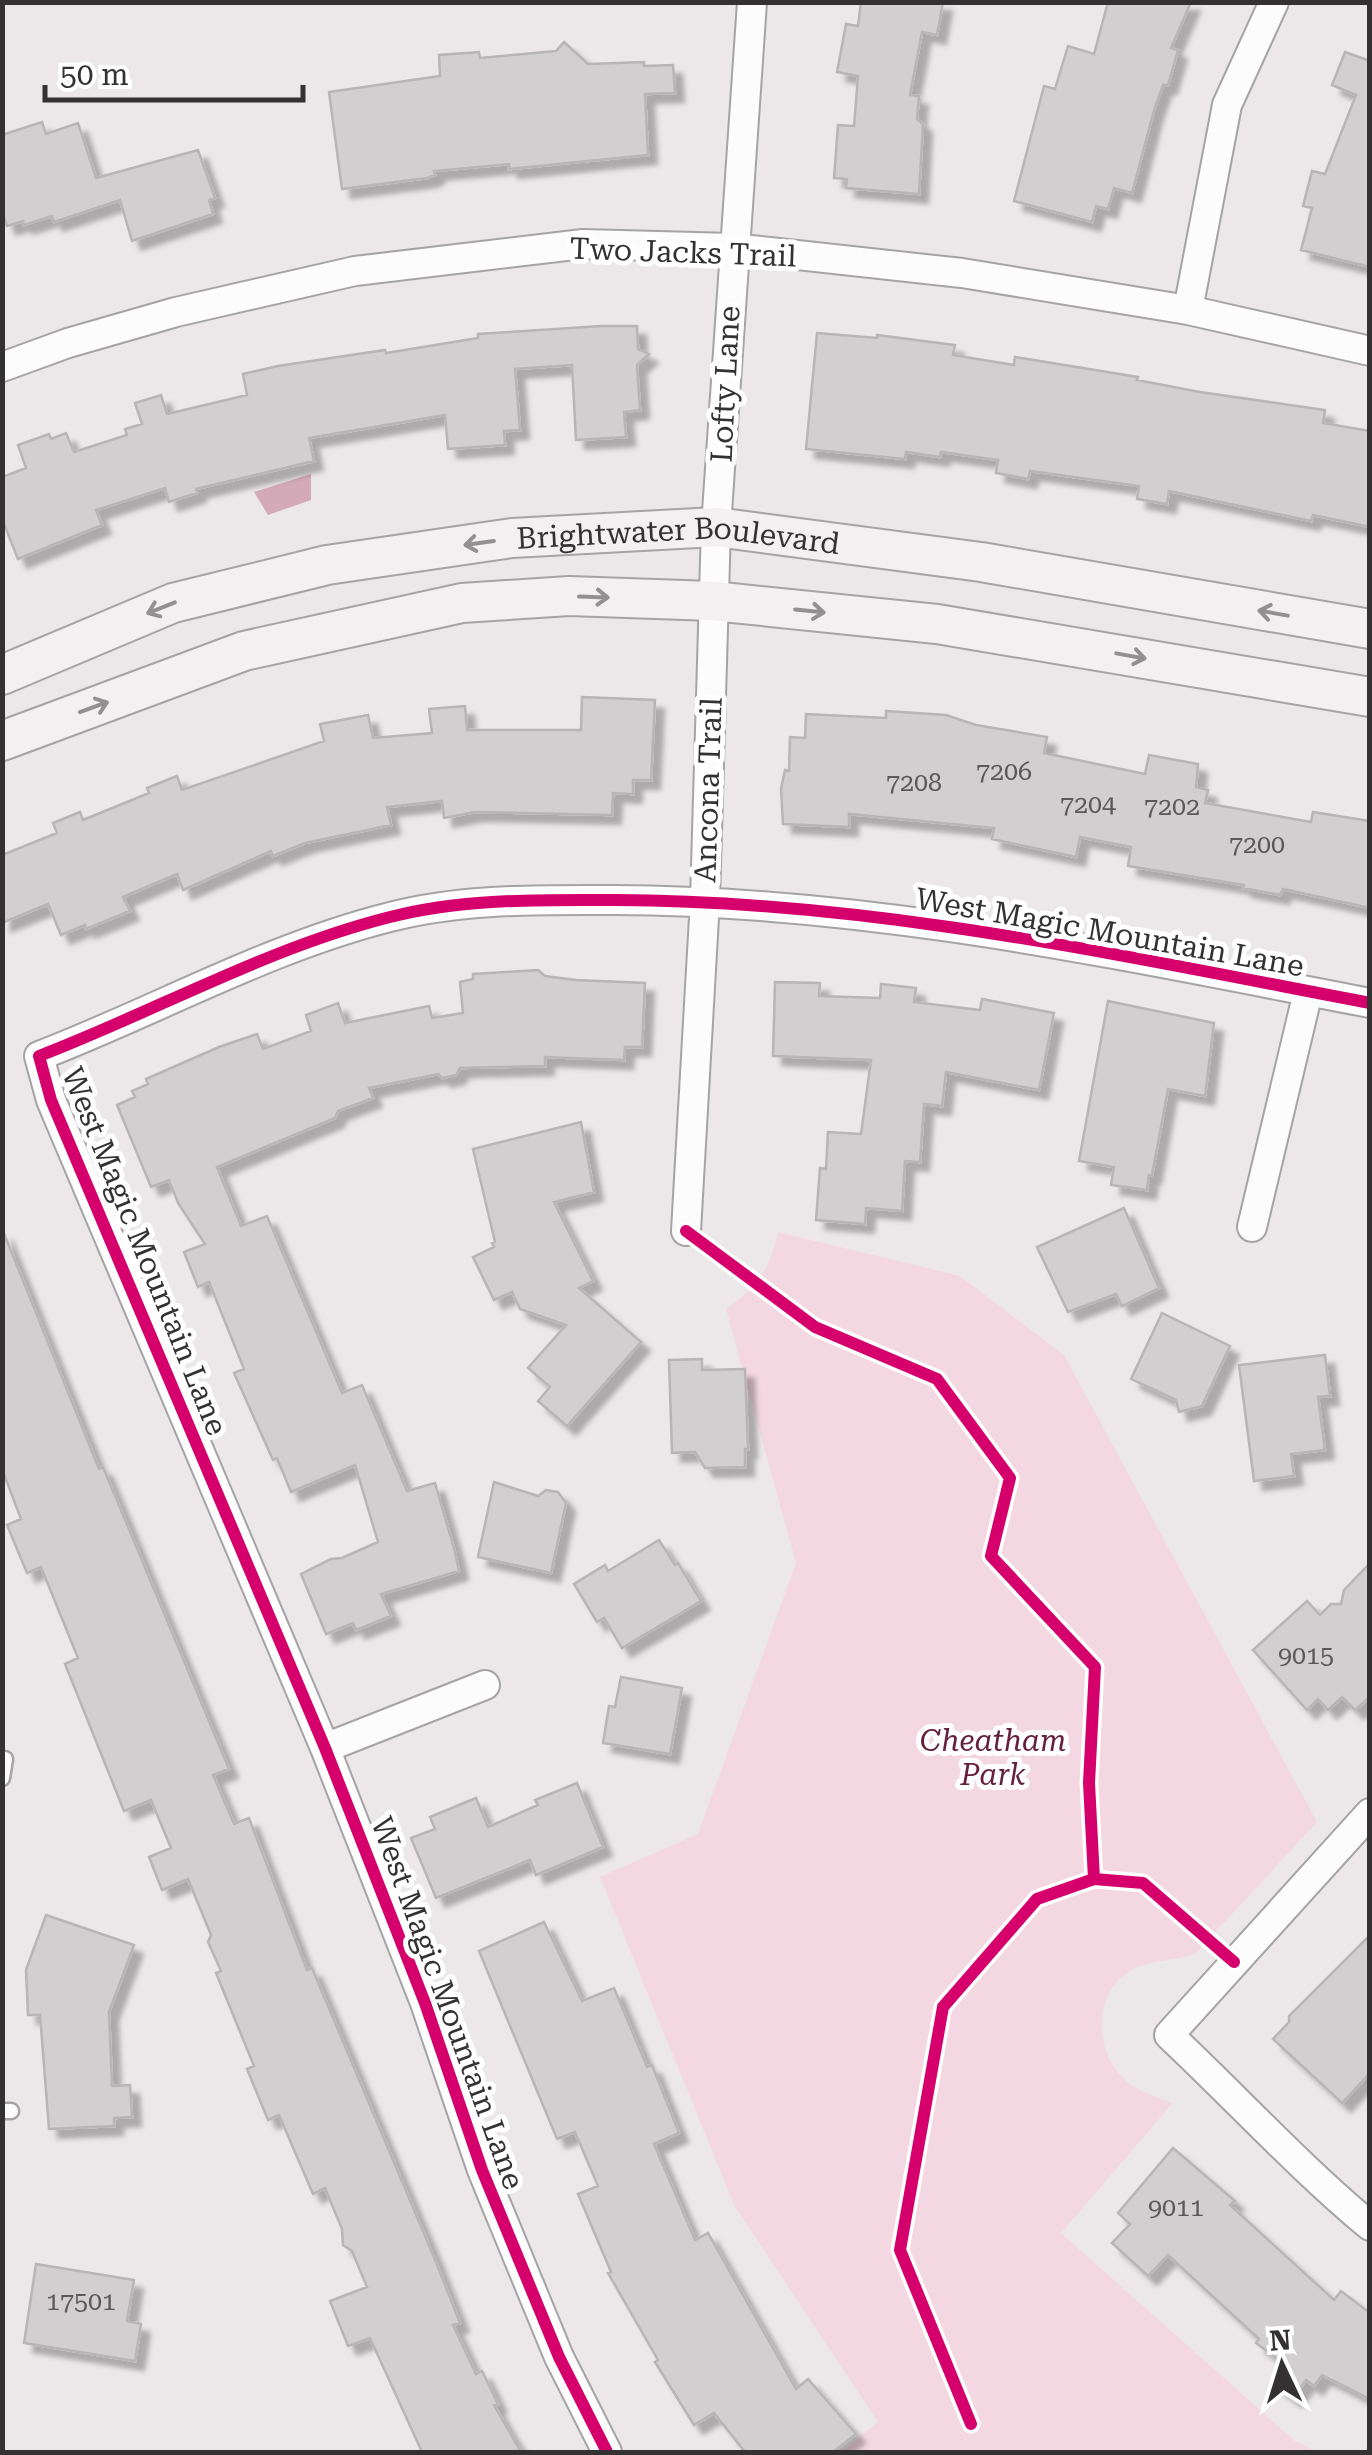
<svg xmlns="http://www.w3.org/2000/svg" width="1372" height="2455" font-family="'Roboto Serif',serif">
<style>
.green{fill:#f4d8e1}
.water{fill:#d4aab8}
.building{fill:#d1cfcf;stroke:#b7b5b6;stroke-width:2.5;filter:url(#shadow)}
.lines{fill:none;stroke-linecap:round;stroke-linejoin:round}
.lane-casing{stroke:#a6a3a5;stroke-width:19}
.street-casing{stroke:#a6a3a5;stroke-width:32}
.secondary-casing{stroke:#a6a3a5;stroke-width:42}
.lane{stroke:#fcfcfc;stroke-width:14}
.street{stroke:#fcfcfc;stroke-width:28}
.secondary{stroke:#f4f0f1;stroke-width:38}
.cycleway-casing{stroke:#fff;stroke-width:19}
.cycleway{stroke:#d6006c;stroke-width:12}
.oneway{stroke:#949092}
.labels{text-anchor:middle;dominant-baseline:central;stroke-width:10;stroke-linejoin:round;paint-order:stroke}
.number-label{font-size:25px;fill:#5b5859}
.street-label{font-size:30px;fill:#343132;stroke:#fff}
.park-label{font-size:30px;font-style:italic;fill:#65203d;stroke:#fff}
</style>
<defs>
<filter id="shadow"><feDropShadow dx="9" dy="9" stdDeviation="2.5" flood-color="#0004"/></filter>
</defs>
<rect width="100%" height="100%" fill="#ece8ea"/>
<path class="green" d="M778 1232 960 1276 1064 1355 1317 1822 1195 1954C1173 1962 1147 1959 1127 1973 1093 1997 1095 2050 1123 2078 1135 2091 1157 2096 1172 2104L1061 2233 1295 2441 1318 2452H841L878 2422 735 2207 600 1877 698 1834 796 1563 726 1309C757 1288 770 1269 778 1232Z"/>
<path class="water" d="M311 474V500L268 515 254 492Z"/>
<path class="building" d="M861 2H943L937 35 922 32 910 95 919 96 917 119 923 124 919 194 846 188 847 179 834 178 838 125 854 126 858 76 837 72 846 24 858 26Z
M1108 2H1191L1171 48 1178 50 1168 85H1163L1154 110 1132 193 1114 188 1108 209 1096 206 1092 222 1014 201 1044 86 1055 89 1068 46 1094 54Z
M564 42 588 64 644 62V66L673 65 675 93 645 94 648 155 509 169V164L434 171 435 175 427 178 342 189 329 92 440 76 439 55 479 52 480 58 556 51Z
M1345 52 1370 61V267L1301 250 1312 208 1303 206 1312 171 1325 174 1356 95 1332 85Z
M42 122 46 134 78 123 96 178 198 150 215 198 209 200 213 214 132 241 120 200 54 222 52 216 24 225 23 221 7 226 2 212V135Z
M601 326H637L638 349 649 354 637 365 640 410 624 412 626 437 576 440 572 365 515 369 520 430 504 431 505 445 448 449 445 415 309 438 314 461 196 489 197 493 169 502 165 488 96 510 102 525 18 559 2 519V477L26 468 18 445 49 434 51 439 66 433 74 452 127 435 125 429 142 424 135 403 161 395 167 414 247 395 243 374 278 366 385 350 386 353 478 338V334Z
M817 333 877 338V335L955 345 953 355 1014 365 1015 357 1138 377 1137 380 1200 392 1325 410 1323 423 1370 431V527L1313 515 1311 521 1169 491 1167 504 1137 499 1139 486 1030 471 1028 479 996 473 998 460 941 452 940 457 906 452 905 459 806 449Z
M582 697 655 700 651 780H633V794L613 793 612 815 475 812 444 818 442 801 387 807 391 825 305 843 273 856 271 851 183 890 177 874 123 897 130 911 86 929 85 925 61 935 48 904 2 923V855L57 833 53 823 80 812 83 820 149 793 147 788 177 776 182 790 324 741 320 724 368 715 373 738 432 733 429 709 465 706 467 730H581Z
M886 711 946 715 976 725 1047 737 1044 753 1145 774 1149 755 1198 764 1196 787 1208 790 1205 803 1311 822 1313 812 1370 821V908L1283 889 1280 895 1243 888 1244 885 1128 866 1131 847 1080 837 1076 857 992 839 994 828 849 814V827L783 824 781 789 785 770 789 771 790 737 805 738 806 714 886 718Z
M538 970 545 976 576 980 645 983 642 1047H625L624 1060 545 1057V1066L460 1068 456 1075 442 1078 438 1074 369 1088 373 1098 338 1111 335 1118 217 1167 241 1226 267 1216 342 1393 362 1385 407 1491 435 1483 455 1552 459 1571 381 1594 391 1616 356 1630 353 1623 326 1634 301 1574 331 1559 342 1558 378 1542 355 1465 291 1492 277 1458 273 1460 234 1373 244 1369 209 1282 198 1287 184 1252 205 1244 178 1203 169 1180 151 1187 117 1105 135 1097 132 1091 148 1084 146 1079 219 1047 257 1034 263 1049 311 1031 306 1015 338 1003 345 1023 429 1006 432 1018 463 1013 460 982 473 979V974Z
M775 982 820 983 819 996 880 998 881 984 916 988 914 1002 980 1010 982 999 1054 1013 1039 1090 946 1072 942 1106 924 1104 920 1162 905 1161 902 1211 866 1208 865 1224 816 1220 820 1168 826 1169 828 1132 861 1134 871 1060 773 1056Z
M1108 1001 1214 1023 1205 1096 1168 1089 1152 1175H1149L1147 1190 1111 1185 1114 1167 1079 1161Z
M581 1122 594 1192 554 1202 593 1281 579 1288 641 1342 567 1426 538 1401 550 1387 528 1368 566 1325 520 1309 512 1292 494 1300 473 1257 494 1247 492 1243 495 1242 473 1149Z
M1124 1208 1159 1288 1122 1306 1116 1294 1068 1312 1037 1247Z
M3 1231 99 1469 103 1467 229 1769 213 1775 234 1824 249 1818 307 1970 312 1968 436 2262 460 2323 453 2325 476 2374 482 2371 498 2404 494 2405 521 2452H422L370 2338 348 2346 330 2301 367 2287 352 2251 343 2245 342 2229 325 2188 313 2194 279 2115 268 2120 247 2069 254 2066 216 1973 221 1971 208 1942 211 1935 188 1879 162 1890 149 1857 171 1848 151 1800 124 1811 65 1664 78 1658 41 1567 27 1573 7 1525 21 1519 2 1469Z
M1162 1313 1230 1346 1202 1406 1179 1412 1176 1400 1131 1379Z
M1325 1355 1330 1396 1318 1397 1325 1450 1291 1454 1294 1476 1254 1481 1239 1365Z
M702 1359V1370L745 1369 748 1449H745V1467L705 1468 695 1452 672 1453 669 1360Z
M494 1482 538 1496 546 1490 558 1492 566 1503 551 1573 478 1557Z
M659 1540 675 1565 678 1563 701 1601 622 1648 604 1618 597 1622 574 1584 605 1565 608 1571Z
M1370 1563V1697L1355 1710 1342 1697 1328 1710 1318 1699 1307 1710 1253 1650 1307 1601 1320 1615 1331 1604H1341L1344 1590Z
M621 1677 682 1688 670 1754 603 1743 609 1706 615 1707Z
M577 1783 603 1847 536 1875 530 1860 436 1898 411 1838 435 1829 430 1817 476 1798 488 1827 538 1805 535 1800Z
M46 1915 134 1945 109 2012 112 2086 130 2085 132 2117 114 2118V2126L49 2129 40 2015H28L26 1970Z
M544 1922 582 2001 614 1988 647 2067 652 2065 679 2133 654 2144 695 2240 708 2233 796 2389 808 2379 856 2434 833 2452H745L714 2413 694 2425 655 2362 658 2360 608 2273 611 2272 578 2194 598 2186 575 2132 557 2139 479 1951Z
M1370 1935V2073L1342 2103 1273 2039 1289 2022V2016Z
M1173 2148 1235 2201 1230 2205 1334 2300 1341 2291 1370 2313V2399L1322 2375 1314 2386 1306 2380 1293 2398 1271 2381 1284 2364 1256 2343 1259 2339 1168 2255 1148 2276 1112 2243 1130 2224 1118 2213Z
M36 2264 134 2280 127 2321 141 2324 135 2361 24 2343Z"/>
<g class="lines">
<g class="lane-casing">
<path id="lane" d="M2 1759H5L2 1778
M2 2111H11"/>
</g>
<g class="street-casing">
<path id="street" d="M1188 310 1227 105 1274 2
M2 367 68 343 176 312 355 271 583 244 733 248 962 273 1188 310 1370 351
M1252 1227 1308 992
M686 1231 705 900 716 527 752 2
M325 1748 485 1685
M1370 1813 1169 2035C1236 2098 1299 2167 1370 2226
M607 2452 559 2357 482 2170 425 2003 325 1748 51 1100 39 1056C156 1011 267 948 390 917 463 898 540 900 615 900 873 901 1118 955 1370 1003"/>
</g>
<g class="secondary-casing">
<g id="secondary">
<path id="s1" d="M2 675 173 603 327 565 512 538 716 527 981 562 1370 629"/>
<path d="M2 741 244 651 462 603 569 596 713 601 937 624 1370 697"/>
</g>
</g>
<use href="#lane" class="lane"/>
<use href="#street" class="street"/>
<use href="#secondary" class="secondary"/>
<g class="cycleway-casing">
<path id="cycleway" d="M686 1231 815 1327 937 1379 1010 1478 991 1556 1095 1667 1089 1783 1094 1879
M971 2424 900 2250 943 2007 1037 1899 1094 1879 1143 1883 1234 1962
M607 2452 559 2357 482 2170 425 2003 325 1748 51 1100 39 1056C156 1011 267 948 390 917 463 898 540 900 615 900 873 901 1118 955 1370 1003"/>
</g>
<use href="#cycleway" class="cycleway"/>
</g>
<defs><path id="oneway-shaft" d="M-6 0H5M1.5-3L5.5 0L1.5 3" fill="none" stroke-width="1.6" stroke-linecap="round" stroke-linejoin="round" transform="scale(2.5)"/></defs>
<g class="oneway">
<use href="#oneway-shaft" transform="translate(479 543) rotate(172)"/>
<use href="#oneway-shaft" transform="translate(594 597) rotate(2)"/>
<use href="#oneway-shaft" transform="translate(161 608) rotate(158)"/>
<use href="#oneway-shaft" transform="translate(810 611) rotate(6)"/>
<use href="#oneway-shaft" transform="translate(1273 613) rotate(-170)"/>
<use href="#oneway-shaft" transform="translate(1131 656) rotate(10)"/>
<use href="#oneway-shaft" transform="translate(94 707) rotate(-20)"/>
</g>
<g class="labels">
<g class="number-label">
<text x="1004" y="771">7206</text>
<text x="914" y="782">7208</text>
<text x="1088" y="804">7204</text>
<text x="1172" y="806">7202</text>
<text x="1257" y="844">7200</text>
<text x="1306" y="1655">9015</text>
<text x="1176" y="2207">9011</text>
<text x="81" y="2301">17501</text>
</g>
<g class="street-label">
<text transform="translate(683 252) rotate(2)">Two Jacks Trail</text>
<text transform="translate(725 384) rotate(-87)">Lofty Lane</text>
<text stroke="none"><textPath href="#s1" startOffset="698">Brightwater Boulevard</textPath></text>
<text transform="translate(708 790) rotate(-88)">Ancona Trail</text>
<text transform="translate(1110 932) rotate(10)">West Magic Mountain Lane</text>
<text transform="translate(145 1251) rotate(68)">West Magic Mountain Lane</text>
<text transform="translate(448 2003) rotate(70)">West Magic Mountain Lane</text>
</g>
<g class="park-label">
<text x="993" y="1740">Cheatham<tspan x="993" dy="34">Park</tspan></text>
</g>
</g>
<rect width="1372" height="2455" fill="none" stroke="#343132" stroke-width="10"/>
<g transform="translate(1282 2365) rotate(356)" stroke="#ffffff" stroke-width="8" paint-order="stroke">
<path d="M0-8L18 38L0 25L-18 38Z" fill="#343132"/>
<text y="-15" font-size="28" font-weight="bold" text-anchor="middle" fill="#343132">N</text>
</g>
<path d="M45 85v15h258v-15" fill="none" stroke="#343132" stroke-width="5"/>
<text x="60" y="85" font-size="30" fill="#343132" stroke="#ffffff" stroke-width="8" paint-order="stroke">50 m</text>
</svg>
